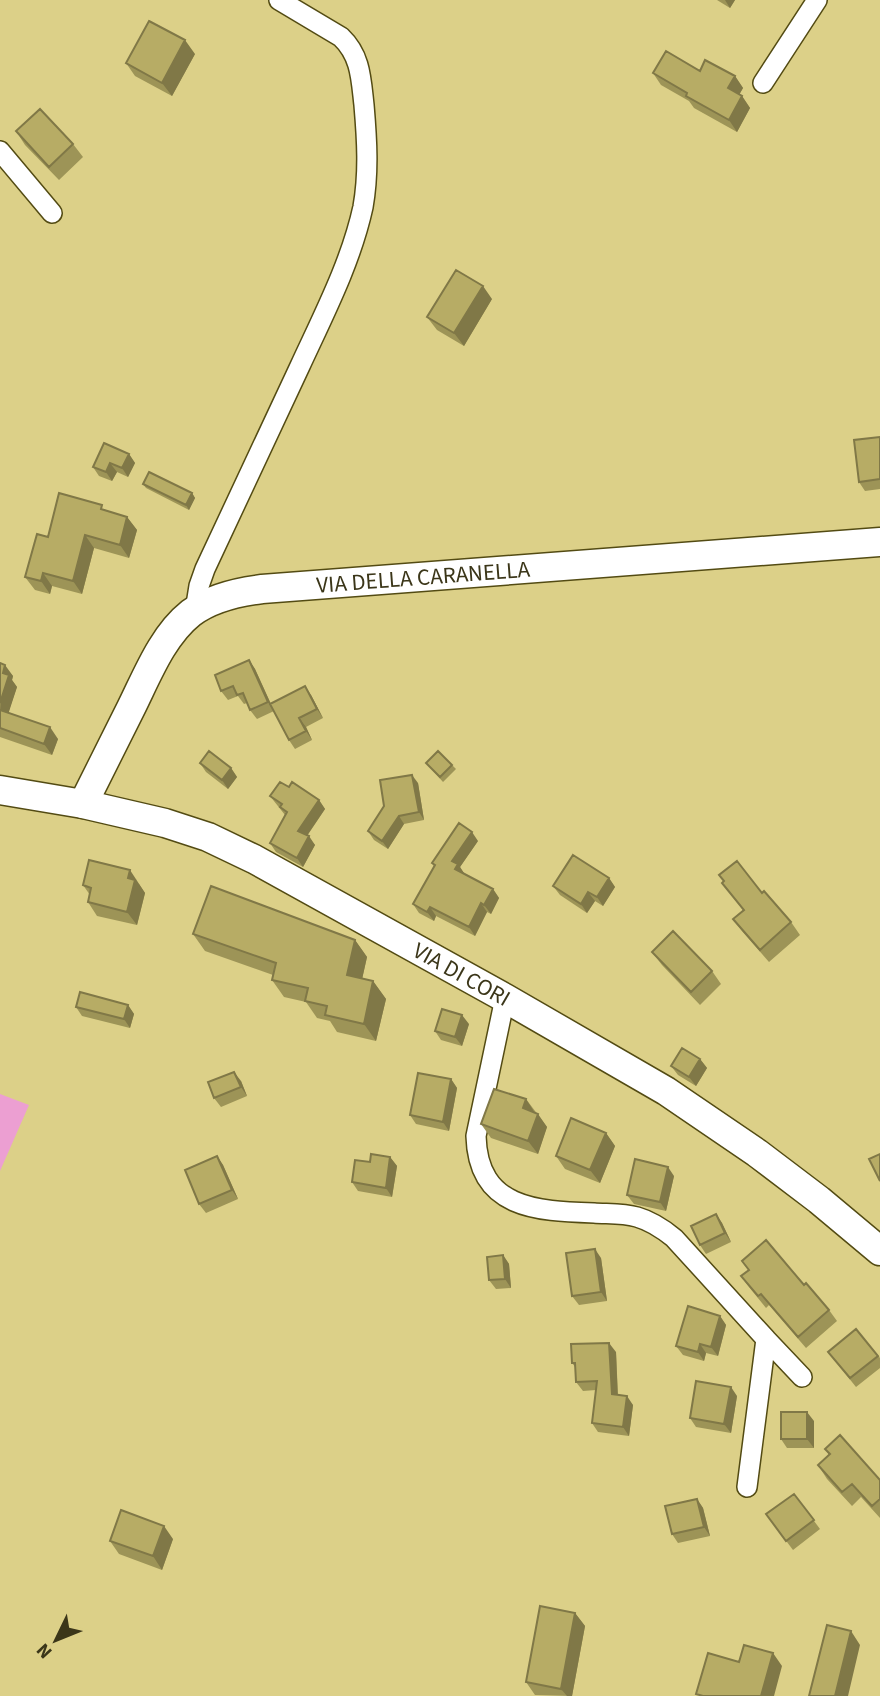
<svg xmlns="http://www.w3.org/2000/svg" width="880" height="1696" font-family="'Source Sans 3',sans-serif">
<style>
.green{fill:#ec9fd2}
.lines{fill:none;stroke-linecap:round;stroke-linejoin:round}
.minor-casing{stroke:#534b13;stroke-width:22}
.secondary-casing{stroke:#534b13;stroke-width:31}
.minor{stroke:#fff;stroke-width:19}
.secondary{stroke:#fff;stroke-width:28}
.wall{fill:#9d9457}
.shaded-wall{fill:#807847}
.building{fill:#b7ac65;stroke:#807847;stroke-width:2}
.labels{text-anchor:middle;dominant-baseline:central;stroke-width:5;stroke-linejoin:round;paint-order:stroke}
.street-label{font-size:23px;fill:#3b3619;stroke:#dcd088}
</style>
<rect width="100%" height="100%" fill="#dcd088"/>
<path class="green" d="M0 1094 29 1105 0 1171Z"/>
<g class="lines">
<g class="minor-casing">
<path id="minor" d="M763 83 817 0
M0 151 52 213
M195 611 199 586 205 569C237 501 268 433 300 366 324 314 351 262 363 207 369 173 367 140 364 105 361 79 361 56 341 37L279 0
M505 998 476 1136C478 1209 536 1211 594 1213 608 1214 623 1213 637 1217 651 1221 663 1229 674 1238L766 1339 747 1487
M766 1339 802 1377"/>
</g>
<g class="secondary-casing">
<g id="secondary">
<path id="s1" d="M0 790 83 804 165 823 208 837 254 859 505 998 666 1091 757 1153 819 1200 880 1251"/>
<path id="s2" d="M83 804C99 772 115 740 131 708 147 676 162 636 191 613 211 598 237 592 262 589L880 542"/>
</g>
</g>
<use href="#minor" class="minor"/>
<use href="#secondary" class="secondary"/>
</g>
<path class="wall" d="M717 0H735L730 8Z
M195 54 172 96 135 76 126 63Z
M700 71 735 76 743 88 739 95 742 96 750 108 737 132 694 108 689 101 661 85 653 73Z
M16 131 73 144 83 157 59 180 25 145Z
M492 299 464 346 437 330 427 317Z
M880 437V489L865 491 859 482Z
M129 454 135 463 128 477 117 472 112 481 99 476 93 467Z
M143 484 192 493 195 498 189 510 146 488Z
M106 511 127 517 137 530 129 558 94 548 82 594 52 586 50 594 35 590 25 577 48 537Z
M249 660 255 669 271 704 311 695 323 718 306 727 312 740 295 749 289 740 274 711 257 719 250 710 247 703 244 704 238 696 228 700 221 691Z
M0 663 13 676 12 680 17 687 8 713 58 739 52 755 0 737Z
M200 763 231 768 237 777 228 789 206 772Z
M426 763 452 765 456 769 443 782Z
M418 783 424 820 404 824 388 849 374 840 368 831Z
M289 787 319 800 325 809 307 836 315 845 303 867 276 852 270 843 285 815 270 796Z
M478 841 460 867 464 874 493 889 499 898 491 914 487 912 475 936 436 916 434 921 419 913 413 904 434 867 432 863Z
M609 878 615 887 603 906 595 901 587 913 560 895 553 886Z
M722 883 762 893 791 922 800 935 769 962 742 931 733 919 743 910Z
M139 884 145 893 137 925 97 916 88 902 90 895 83 885Z
M193 934 355 940 367 957 362 979 373 981 386 999 376 1041 337 1032 330 1021 317 1018 306 1002 284 997 272 980 273 975 205 951Z
M652 952 712 971 721 984 700 1005 662 965Z
M128 1005 134 1014 130 1028 82 1016 76 1007Z
M469 1024 462 1046 441 1040 435 1031Z
M700 1059 707 1068 696 1086 678 1075 671 1066Z
M451 1079 457 1088 449 1131 416 1124 410 1115Z
M241 1081 247 1096 221 1107 214 1098Z
M526 1099 547 1127 538 1154 491 1138 481 1124Z
M606 1133 615 1146 600 1183 565 1169 556 1156Z
M217 1156 223 1165 238 1199 206 1213 199 1204Z
M390 1157 397 1166 392 1197 358 1191 352 1182 370 1162Z
M674 1176 666 1211 634 1204 627 1195Z
M716 1214 722 1223 731 1242 706 1254 700 1245Z
M503 1255 509 1264 511 1288 496 1289 489 1280Z
M601 1258 607 1301 579 1305 572 1296Z
M742 1261 804 1285 829 1310 837 1321 806 1348 769 1305 766 1308 749 1287 741 1276 748 1270Z
M720 1316 726 1325 718 1356 706 1353 704 1361 683 1355 676 1346Z
M856 1329 880 1358V1368L856 1387 828 1352Z
M616 1352 618 1395 633 1405 629 1436 598 1432 592 1423 596 1390 583 1391 576 1382V1368L572 1363Z
M737 1396 731 1433 696 1427 690 1418Z
M814 1421V1448H787L781 1439Z
M825 1449 880 1480V1518L861 1497 852 1506 827 1479 818 1465 829 1455Z
M794 1494 820 1529 793 1550 766 1514Z
M697 1499 703 1508 710 1536 678 1543 672 1534Z
M173 1539 162 1570 119 1554 110 1541Z
M575 1613 585 1626 572 1696 535 1695 526 1682Z"/>
<path class="shaded-wall" d="M725 0H735L730 8Z
M185 40 195 54 172 96 162 83Z
M735 76 743 88 736 100 728 88Z
M742 96 750 108 737 132 729 120Z
M483 286 492 299 464 346 454 333Z
M129 454 135 463 128 477 122 468Z
M110 463 117 472 112 481 106 472Z
M192 493 195 498 189 510 186 505Z
M127 517 137 530 129 558 120 545Z
M85 535 94 548 82 594 73 581Z
M43 573 52 586 50 594 41 581Z
M249 660 255 669 274 711 268 702Z
M5 665 13 676 12 680 17 687 6 721 0 712 3 673Z
M305 686 311 695 323 718 317 709Z
M299 718 306 727 312 740 306 731Z
M50 727 58 739 52 755 44 744Z
M231 768 237 777 228 789 222 780Z
M412 775 418 783 424 820 419 812Z
M319 800 325 809 304 840 298 831Z
M399 816 404 824 388 849 382 841Z
M472 832 478 841 460 867 464 873 461 878 455 869 452 861Z
M309 836 315 845 303 867 297 858Z
M130 870 145 893 137 925 127 912 128 878Z
M609 878 615 887 603 906 597 897Z
M493 889 499 898 491 914 484 905Z
M588 892 595 901 587 913 581 904Z
M481 903 487 912 475 936 469 927Z
M430 907 436 916 434 921 427 912Z
M355 940 367 957 359 993 347 975Z
M373 981 386 999 376 1041 364 1024Z
M128 1005 134 1014 130 1028 124 1019Z
M462 1015 469 1024 462 1046 455 1037Z
M700 1059 707 1068 696 1086 689 1077Z
M234 1072 241 1081 247 1096 241 1087Z
M451 1079 457 1088 449 1131 443 1122Z
M526 1099 535 1113 523 1108Z
M538 1114 547 1127 538 1154 528 1141Z
M606 1133 615 1146 600 1183 590 1170Z
M217 1156 223 1165 238 1199 232 1190Z
M390 1157 397 1166 392 1197 386 1188Z
M668 1167 674 1176 666 1211 660 1202Z
M716 1214 722 1223 731 1242 725 1233Z
M595 1249 601 1258 607 1301 601 1292Z
M503 1255 509 1264 511 1288 505 1279Z
M720 1316 726 1325 718 1356 711 1347Z
M609 1343 616 1352 618 1403 612 1394Z
M700 1344 706 1353 704 1361 698 1352Z
M731 1387 737 1396 731 1433 724 1424Z
M627 1396 633 1405 629 1436 623 1427Z
M807 1412 814 1421V1448L807 1439Z
M697 1499 703 1508 710 1536 704 1527Z
M164 1526 173 1539 162 1570 153 1556Z
M575 1613 585 1626 572 1696H567L561 1689Z
M851 1631 860 1645 848 1696H835Z
M773 1653 782 1666 774 1696H761Z"/>
<path class="building" d="M149 21 185 40 162 83 126 63Z
M666 51 700 71 705 60 735 76 728 88 742 96 729 120 686 96 687 93 653 73Z
M40 109 73 144 49 167 16 131Z
M456 270 483 286 454 333 427 317Z
M880 437V479L859 482 854 440Z
M104 443 129 454 122 468 110 463 106 472 93 467Z
M149 472 192 493 186 505 143 484Z
M59 493 102 505 101 509 127 517 120 545 85 535 73 581 43 573 41 581 25 577 37 534 48 537Z
M249 660 268 702 250 710 243 693 237 695 233 686 221 691 215 675Z
M0 663 5 665 3 673 9 675 0 703Z
M305 686 317 709 299 718 306 731 289 740 270 704Z
M0 710 50 727 44 744 0 728Z
M209 751 231 768 222 780 200 763Z
M438 751 452 765 440 777 426 763Z
M412 775 419 812 399 816 382 841 368 831 384 806 380 780Z
M280 782 289 787 292 782 319 800 298 831 309 836 297 858 270 843 287 812 280 807 282 804 270 796Z
M459 823 472 832 452 861 458 864 455 869 493 889 484 905 481 903 469 927 430 907 427 912 413 904 435 865 432 863Z
M573 855 609 878 597 897 588 892 581 904 553 886Z
M89 860 130 870 128 878 135 880 127 912 88 902 91 888 83 885Z
M737 861 762 893 764 891 791 922 760 950 733 919 744 910 722 883 724 881 719 875Z
M211 886 355 940 347 975 373 981 364 1024 325 1015 327 1006 305 1001 308 988 272 980 276 963 193 934Z
M673 931 712 971 691 992 652 952Z
M80 992 128 1005 124 1019 76 1007Z
M442 1009 462 1015 455 1037 435 1031Z
M682 1048 700 1059 689 1077 671 1066Z
M234 1072 241 1087 214 1098 208 1082Z
M418 1073 451 1079 443 1122 410 1115Z
M494 1089 526 1099 523 1108 538 1114 528 1141 481 1124Z
M571 1118 606 1133 590 1170 556 1156Z
M371 1154 390 1157 386 1188 352 1182 355 1160 370 1162Z
M880 1154V1181L869 1159Z
M217 1156 232 1190 199 1204 185 1170Z
M635 1159 668 1167 660 1202 627 1195Z
M716 1214 725 1233 700 1245 691 1226Z
M766 1240 804 1285 806 1283 829 1310 798 1337 761 1294 758 1296 741 1276 749 1270 742 1261Z
M595 1249 601 1292 572 1296 566 1253Z
M503 1255 505 1279 489 1280 487 1257Z
M688 1306 720 1316 711 1347 700 1344 698 1352 676 1346Z
M856 1329 878 1356 850 1378 828 1352Z
M609 1343 612 1394 627 1396 623 1427 592 1423 597 1381 576 1382 575 1363H572L571 1344Z
M696 1381 731 1387 724 1424 690 1418Z
M781 1412H807V1439H781Z
M840 1435 880 1480V1499L872 1506 852 1484 842 1492 818 1465 830 1454 825 1449Z
M794 1494 814 1520 786 1541 766 1514Z
M697 1499 704 1527 672 1534 665 1506Z
M121 1510 164 1526 153 1556 110 1541Z
M540 1606 575 1613 561 1689 526 1682Z
M827 1625 851 1631 835 1696H809Z
M744 1645 773 1653 761 1696H703L696 1694 708 1653 739 1662Z"/>
<g class="labels">
<g class="street-label">
<text stroke="none"><textPath href="#s2" startOffset="458">VIA DELLA CARANELLA</textPath></text>
<text stroke="none"><textPath href="#s1" startOffset="502">VIA DI CORI</textPath></text>
</g>
</g>
<g transform="translate(56 1640) rotate(227)" stroke="#dcd088" stroke-width="5" paint-order="stroke">
<path d="M0-5L12 26L0 18L-12 26Z" fill="#3b3619"/>
<text y="-10" font-size="19" font-weight="bold" text-anchor="middle" fill="#3b3619">N</text>
</g>
</svg>
